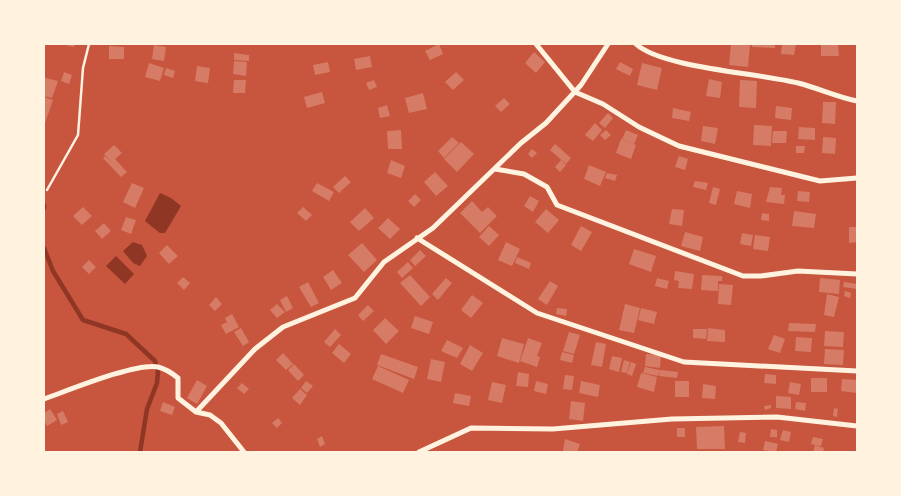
<svg xmlns="http://www.w3.org/2000/svg" width="901" height="496" font-family="Karla,sans-serif">
<style>
.water{fill:#8f3625}
.lines{fill:none;stroke-linecap:round;stroke-linejoin:round}
.stream{stroke:#8f3625;stroke-width:4.5}
.building{fill:#d67c66}
.path{stroke:#fff3e0;stroke-width:2.5}
.minor{stroke:#fff3e0;stroke-width:5}
</style>
<rect width="100%" height="100%" fill="#c8553d"/>
<path class="water" d="M160 193 171 198 181 206 165 233H160L145 221Z
M133 242 142 245 147 256 140 266 133 263 123 251Z
M116 256 134 274 125 284 106 266Z"/>
<g class="lines">
<path class="stream" d="M44 205V208
M44 248 53 271 83 320 126 334 155 361 158 372 157 383 147 409 140 452"/>
</g>
<path class="building" d="M61 44H75L74 47Z
M439 44 443 54 430 60 425 51Z
M731 44H750L748 67 729 65Z
M752 44H775V48L752 47Z
M782 44H796L794 55 781 54Z
M821 44H838L839 56H821Z
M154 45 166 47 164 61 152 59Z
M109 46 124 47V59H109Z
M534 52 545 62 536 73 525 63Z
M234 53 249 55V61L234 60Z
M370 56 372 67 356 70 354 59Z
M234 61 247 62 246 76 233 74Z
M328 62 330 72 315 75 313 65Z
M620 62 633 69 630 76 616 69Z
M149 63 164 68 160 81 145 77Z
M642 63 662 68 657 90 637 85Z
M197 66 210 68 208 83 195 81Z
M166 68 175 71 173 78 164 75Z
M64 72 72 75 69 84 61 81Z
M456 72 464 80 453 90 445 82Z
M45 78 58 81 52 98 44 96Z
M709 79 722 82 720 98 706 96Z
M234 80H246L245 93H233Z
M374 80 377 87 369 90 366 83Z
M740 80 757 81 756 108 739 107Z
M322 92 325 103 307 108 304 97Z
M423 93 427 109 409 113 405 98Z
M44 97 53 100 44 126Z
M504 98 510 104 501 112 495 106Z
M823 102H836L835 124 822 123Z
M387 105 390 116 380 118 378 108Z
M776 106 792 108 791 120 775 118Z
M673 108 691 112 689 121 672 118Z
M608 113 613 118 605 128 599 123Z
M595 123 602 130 593 141 585 135Z
M754 125 772 126 771 146 753 145Z
M703 126 718 128 715 144 701 141Z
M799 127 815 128V140L798 139Z
M401 130 402 149H388L387 131Z
M606 130 611 135 605 140 600 135Z
M626 130 638 135 634 144 622 139Z
M773 131H787L786 143H772Z
M452 137 459 143 444 158 438 151Z
M823 137 836 138 835 154 822 153Z
M621 139 636 145 631 159 616 153Z
M461 142 474 154 457 172 444 159Z
M555 144 571 158 566 164 550 150Z
M114 145 122 153 115 159 127 172 121 177 103 158 105 156 113 163 104 154Z
M796 146H805L804 153H796Z
M532 149 537 153 532 158 528 154Z
M679 156 688 159 685 170 675 167Z
M391 160 405 166 401 178 387 173Z
M561 160 566 165 560 172 555 167Z
M589 165 606 172 600 186 584 179Z
M435 172 448 186 436 196 424 182Z
M607 173 617 175 615 181 605 178Z
M345 176 351 182 339 193 333 187Z
M695 181 708 183 706 190 693 187Z
M132 183 144 188 135 208 123 202Z
M317 183 334 192 329 201 312 191Z
M713 187 720 189 716 205 709 203Z
M770 187 782 188 781 195H785L784 204 766 202Z
M737 191 752 194 750 208 734 204Z
M798 191 810 192 809 202 797 201Z
M415 194 421 200 414 207 408 201Z
M530 196 539 201 533 212 524 206Z
M472 201 482 212 488 207 497 216 480 233 460 213Z
M83 207 92 216 82 225 73 216Z
M303 207 312 215 306 221 297 213Z
M365 208 374 218 359 231 350 222Z
M546 209 559 220 548 233 535 222Z
M672 209 684 210 682 226 669 224Z
M794 211 816 214 814 228 792 226Z
M762 213 769 214V221L761 220Z
M126 217 136 220 131 234 121 230Z
M388 218 400 229 390 239 378 228Z
M104 223 111 231 102 239 95 231Z
M489 226 499 235 489 246 479 237Z
M581 226 592 232 581 251 571 245Z
M849 227H857V242L849 243Z
M685 232 703 237 700 251 681 246Z
M742 233 753 235 751 246 740 244Z
M755 235 770 237 768 251 753 249Z
M506 242 520 249 512 266 498 260Z
M362 243 377 260 364 272 348 255Z
M167 245 178 256 169 264 159 253Z
M634 249 656 256 651 272 629 264Z
M420 250 426 256 415 266 410 260Z
M517 257 531 263 529 269 515 263Z
M89 260 96 267 89 274 82 267Z
M408 262 413 268 402 278 397 272Z
M333 270 342 283 331 290 323 277Z
M675 271 694 274 692 289 678 288 679 281 674 280Z
M410 275 430 297 421 306 400 283Z
M702 275 722 276V281H718V291L701 290Z
M183 277 190 283 184 290 177 283Z
M446 278 452 283 438 300 432 294Z
M657 278 669 281 667 289 655 286Z
M820 278 840 280 839 294 819 292Z
M550 281 558 286 547 305 538 299Z
M308 282 319 303 311 307 299 287Z
M844 282 857 284V289L843 287Z
M719 284 733 285 731 305 718 304Z
M845 291 851 293 850 298 844 296Z
M827 294 839 297 834 317 824 315Z
M472 295 483 303 471 318 461 310Z
M287 296 293 308 286 312 280 300Z
M216 297 222 304 215 311 209 305Z
M277 304 285 312 277 318 270 310Z
M625 304 640 308 634 333 619 330Z
M368 305 374 311 363 321 358 315Z
M557 308 567 309 566 316 556 314Z
M641 308 657 312 654 324 638 320Z
M232 314 239 327 226 334 221 325 227 322 225 318Z
M415 316 433 322 429 334 411 328Z
M385 318 399 331 386 344 373 330Z
M789 323 816 324 815 332 788 331Z
M241 328 249 342 243 346 234 332Z
M708 328 725 330V342L707 341Z
M335 329 341 335 330 347 324 342Z
M693 329H707L706 339 693 338Z
M825 331 844 332 843 347 824 346Z
M569 332 580 335 574 354 563 351Z
M774 335 785 339 780 353 768 349Z
M796 337 812 338 811 352 795 351Z
M502 338 524 344 519 363 497 356Z
M528 338 542 343 537 356 540 357 537 367 520 361Z
M447 340 463 348 457 358 441 351Z
M596 342 606 344 602 367 591 365Z
M339 344 351 354 344 363 332 353Z
M470 345 483 353 472 371 460 364Z
M825 349 844 350 843 365 824 364Z
M562 352 574 355 572 363 560 360Z
M283 353 293 364 286 370 276 360Z
M381 354 418 367 414 379 377 365Z
M646 354 661 355 660 368 645 366Z
M612 356 622 358 619 372 609 369Z
M431 359 445 362 441 382 427 379Z
M624 360 630 362 627 373 621 372Z
M631 362 636 364 632 376 627 374Z
M294 364 304 375 298 381 288 370Z
M378 366 409 380 403 393 372 379Z
M645 367 660 370 658 376 643 373Z
M660 370 678 372 677 378 659 376Z
M518 372 529 374 528 387 516 386Z
M641 373 657 377 654 392 637 387Z
M765 374 776 375V384L764 383Z
M565 375 574 376 572 390 563 389Z
M811 378H827V392H811Z
M842 379 857 380V393L841 391Z
M197 380 207 386 197 404 187 398Z
M306 381 313 386 307 393 301 388Z
M536 381 548 384 546 394 534 391Z
M581 381 600 385 598 397 579 393Z
M675 381H689V397H675Z
M492 382 506 385 502 403 488 400Z
M790 382 801 384 799 395 788 393Z
M242 383 249 389 244 394 237 388Z
M703 384 716 386 715 399 702 398Z
M300 389 307 395 300 405 292 398Z
M455 393 471 396 469 406 453 403Z
M776 396 791 397V409L776 408Z
M571 401 585 403 583 421 569 419Z
M163 402 175 407 172 415 160 411Z
M796 402 806 403 805 411 795 409Z
M771 405V408L765 410 764 406Z
M834 408 838 409 837 417 833 416Z
M50 409 57 420 47 426 44 420V413Z
M63 411 68 422 61 425 57 414Z
M278 418 282 423 277 428 272 423Z
M724 426 725 449H697L696 427Z
M677 428H685V437H677Z
M771 429 777 430V437H770Z
M783 430 791 432 789 442 780 440Z
M740 432 746 433 745 443 738 442Z
M322 436 325 444 320 447 317 439Z
M813 437 823 439 821 446 811 444Z
M565 439 580 444 577 452 563 451Z
M765 441 778 444 776 452 763 450Z
M815 445 824 448 823 452H813Z"/>
<g class="lines">
<path class="path" d="M47 190 78 135 83 68 89 44"/>
<path class="minor" d="M536 44 575 92 603 104 639 127 679 146 820 181 857 178
M636 44C662 68 759 73 798 83 818 88 837 97 857 101
M495 169 524 174 547 187 557 205 743 276H761L798 271 857 274
M417 238 537 313 684 362 857 371
M44 399C67 391 137 362 158 367 166 369 172 373 178 378V398L196 412 210 415 221 423 244 452
M196 412 255 349 283 327 355 298 384 262 433 228 521 143 546 123 581 85 608 44
M419 452 471 428 553 429 672 419 777 417 857 426"/>
</g>
<rect width="901" height="496" fill="none" stroke="#fff3e0" stroke-width="90"/>
</svg>
